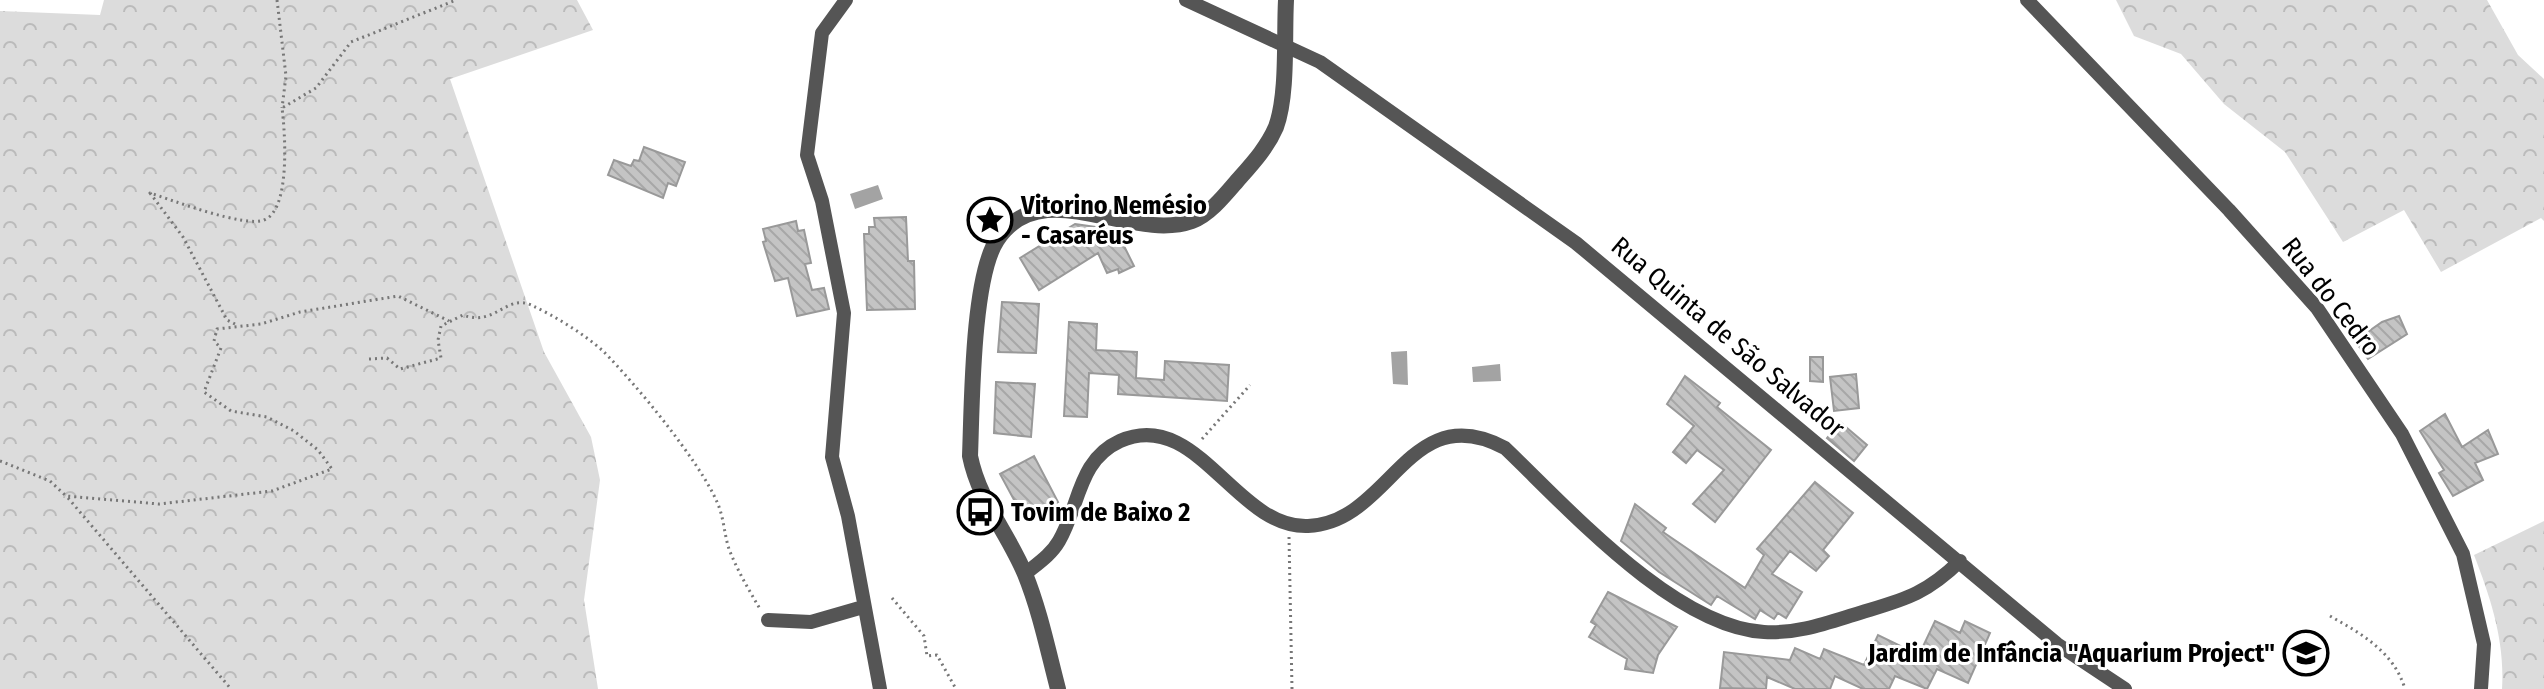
<svg xmlns="http://www.w3.org/2000/svg" width="2544" height="689" font-family="'Fira Sans Condensed',sans-serif">
<style>
.forest{fill:url(#forest-crowns)}
.water{fill:#a3a3a3}
.building{fill:url(#building-back-hatch);stroke:#999;stroke-width:2}
.lines{fill:none;stroke-linecap:round;stroke-linejoin:round}
.path{stroke:#777;stroke-width:3;stroke-dasharray:2 4;stroke-linecap:butt}
.minor{stroke:#555;stroke-width:14}
.tertiary{stroke:#555;stroke-width:16}
.labels{text-anchor:middle;dominant-baseline:central;stroke-width:6;stroke-linejoin:round;paint-order:stroke}
.poi-label{font-size:26px;font-weight:bold;fill:#000;stroke:#fff;text-anchor:start}
.street-label{font-size:26px;fill:#000;stroke:#fff}
</style>
<defs>
<pattern id="forest-crowns" width="20" height="18" patternUnits="userSpaceOnUse" patternTransform="scale(2)"><rect width="20" height="18" fill="#dcdcdc"/><path d="M2 6a3 3 0 1 1 6 0M12 15a3 3 0 1 1 6 0" fill="none" stroke="#bbb"/></pattern>
<pattern id="building-back-hatch" width="6" height="6" patternUnits="userSpaceOnUse" patternTransform="scale(2)"><rect width="6" height="6" fill="#c4c4c4"/><path d="M-1 5l2 2M0 0l6 6M5-1l2 2" fill="none" stroke="#a7a7a7"/></pattern>
</defs>
<rect width="100%" height="100%" fill="#fff"/>
<path class="forest" d="M104 0H577L593 30 450 79 544 352 591 437 600 480 584 600 598 689H0V11L100 15Z
M2116 0H2487L2518 55 2544 79V221L2541 218 2441 272 2404 210 2343 242 2285 152 2224 104 2181 54 2134 36Z
M2544 521V689H2502C2505 641 2491 599 2474 555Z"/>
<path class="water" d="M878 185 883 199 855 209 850 194Z
M1407 351 1408 385 1393 384 1391 352Z
M1500 364 1501 381 1473 382 1472 367Z"/>
<path class="building" d="M644 147 685 162 676 186 668 183 663 198 608 175 614 160 631 166 634 160 639 161Z
M906 217 908 261H914L915 309 867 310 864 234H869V227H875L874 218Z
M796 221 798 231 804 230 811 263 805 264 812 290 824 288 829 309 797 316 788 278 775 281 763 242 766 241 763 229Z
M1075 224 1116 230 1134 266 1119 273 1118 269 1107 273 1098 253 1039 290 1020 258Z
M1002 302 1039 304 1036 353 998 352Z
M2399 316 2407 334 2368 359 2355 341 2382 322Z
M1069 322 1097 324 1096 350 1137 352 1136 378 1164 380 1165 361 1229 365 1227 401 1118 394 1119 375 1089 373 1087 417 1064 416Z
M1810 357H1823V382L1810 381Z
M1856 374 1859 408 1834 411 1830 377Z
M1685 376 1720 403 1717 407 1771 450 1715 522 1693 504 1724 470 1697 450 1686 463 1673 452 1694 426 1667 404Z
M996 382 1035 384 1031 437 994 433Z
M2445 414 2462 447 2488 430 2498 454 2475 463 2483 480 2453 496 2439 473 2444 470 2420 431Z
M1840 422 1867 445 1854 461 1827 438Z
M1034 456 1058 502 1025 520 1000 474Z
M1815 482 1853 513 1823 550 1829 556 1816 571 1790 551 1772 574 1802 592 1786 618 1778 613 1774 619 1760 610 1755 619 1717 596 1711 605 1659 572 1621 541 1635 504 1666 528 1663 532 1745 588 1764 555 1757 549Z
M1608 592 1677 627 1658 655 1653 673 1625 669 1627 659 1589 637 1596 625 1591 622Z
M1935 621 1960 633 1965 621 1990 633 1968 683 1937 669 1927 689 1895 676 1889 689H1863L1835 676 1830 689H1795L1767 677 1766 689 1720 688 1724 652 1790 660 1795 648 1820 659 1824 649 1864 665 1878 635 1919 655Z"/>
<g class="lines">
<path class="path" d="M277 0 286 76 282 108
M235 324 227 320 183 237 150 193C172 200 245 228 264 220 291 210 285 131 282 108L316 88 351 42 456 0
M369 359 387 358 400 369 441 358 438 340 441 326 463 315C495 327 506 294 531 305 555 316 584 334 603 351 635 383 700 462 717 502 724 517 724 534 729 549 737 570 749 590 760 609
M1202 439 1250 385
M0 461 50 481 66 496 159 504 272 491 332 469 318 450 294 431 267 417 231 411 204 392 221 348 214 341 217 329 261 324 300 312 398 296 449 321
M68 498 231 689
M1289 537 1292 689
M892 598 924 636 927 656 937 655 956 689
M2330 616C2362 634 2394 652 2405 689"/>
<path class="minor" d="M846 0 822 33 807 155 822 201 844 313 832 457 848 516 880 689
M1186 0 1320 62 1576 243 2057 644 2125 689
M2027 0 2229 210 2317 308 2402 434 2463 554 2484 644 2481 689
M1025 574C1037 564 1051 555 1059 541 1080 505 1078 460 1120 441 1197 407 1236 529 1308 526 1391 523 1408 396 1505 448 1567 507 1674 627 1764 632 1795 634 1824 624 1853 615 1901 600 1923 597 1960 561
M768 620 811 622 863 607"/>
<path class="tertiary" d="M1058 689C1048 651 1040 611 1025 574 1008 533 979 501 970 456 972 406 972 278 997 240 1042 172 1131 243 1192 221 1209 215 1225 195 1237 181 1252 164 1267 148 1276 127 1288 94 1284 37 1286 0"/>
</g>
<defs>
<g id="sight-ring" transform="scale(2.3)"><circle r="9.5" fill="#fff" stroke="#000" stroke-width="1.5"/><path d="M0-6L1.8-2.2L6-1.7L2.9 1.2L3.7 5.4L0 3.3L-3.7 5.4L-2.9 1.2L-6-1.7L-1.8-2.2Z" fill="#000"/></g>
<g id="bus-ring" transform="scale(2.3)"><circle r="9.5" fill="#fff" stroke="#000" stroke-width="1.5"/><path d="M-5-6H5V4H4V6H2V4H-2V6H-4V4H-5ZM-3.5-4V0h7V-4ZM-3.5 1.2v1.5H-2V1.2ZM2 1.2v1.5H3.5V1.2Z" fill="#000"/></g>
<g id="school-ring" transform="scale(2.3)"><circle r="9.5" fill="#fff" stroke="#000" stroke-width="1.5"/><path d="M0-5L7-2L0 1L-7-2ZM-4 1L0 2.5L4 1V4Q0 6-4 4Z" fill="#000"/></g>
</defs>
<g fill-rule="evenodd">
<use href="#sight-ring" x="990" y="220"/>
<use href="#bus-ring" x="980" y="512"/>
<use href="#school-ring" x="2306" y="653"/>
</g>
<g class="labels">
<g class="poi-label">
<text x="1021" y="205">Vitorino Nemésio<tspan x="1021" dy="30">- Casaréus</tspan></text>
<text x="1011" y="512">Tovim de Baixo 2</text>
<text x="2275" y="653" text-anchor="end">Jardim de Infância "Aquarium Project"</text>
</g>
<g class="street-label">
<text transform="translate(2331 297) rotate(52)">Rua do Cedro</text>
<text transform="translate(1728 337) rotate(40)">Rua Quinta de São Salvador</text>
</g>
</g>
</svg>
